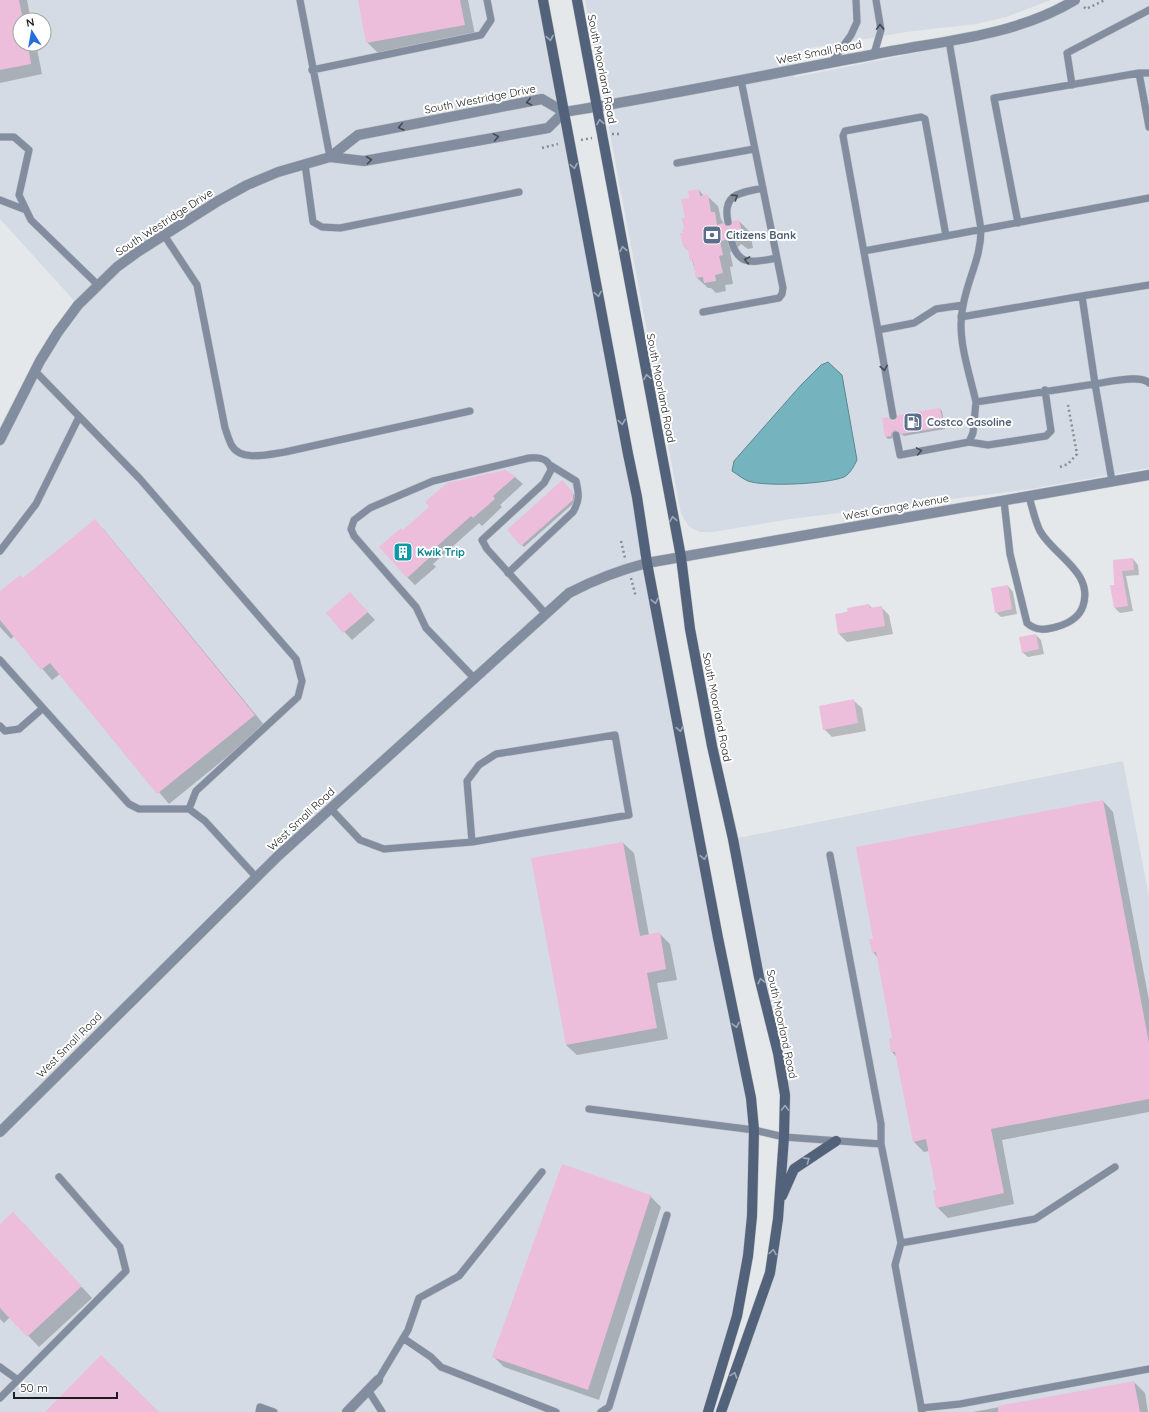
<svg xmlns="http://www.w3.org/2000/svg" width="1149" height="1412" font-family="Quicksand,sans-serif">
<style>
.built{fill:#d4dbe4;fill-rule:evenodd}
.water{fill:#75b4be;stroke:#5a878e}
.shadow{fill:#0003}
.building{fill:#ecbedb}
.lines{fill:none;stroke-linecap:round;stroke-linejoin:round}
.service-casing{stroke:#c1c3c6;stroke-width:8}
.minor-casing{stroke:#c1c3c6;stroke-width:11}
.tertiary-casing{stroke:#c1c3c6;stroke-width:11}
.secondary-casing{stroke:#c1c3c6;stroke-width:11}
.path{stroke:#898c8e;stroke-width:2.5;stroke-dasharray:2 3;stroke-linecap:butt}
.service{stroke:#828d9f;stroke-width:7}
.minor{stroke:#828d9f;stroke-width:10}
.tertiary{stroke:#828d9f;stroke-width:10}
.secondary{stroke:#53627b;stroke-width:10}
.oneway{stroke:#454a52}
.oneway2{stroke:#a0a9b6}
.labels{text-anchor:middle;dominant-baseline:central;stroke-width:4;stroke-linejoin:round;paint-order:stroke}
.street-label{font-size:11px;fill:#1c1d1e;stroke:#fff}
.service-label{font-size:11px;font-weight:bold;fill:#4e5e75;stroke:#fff;text-anchor:start}
.culture-label{font-size:11px;font-weight:bold;fill:#0d838f;stroke:#fff;text-anchor:start}
</style>
<rect width="100%" height="100%" fill="#e5e8eb"/>
<path class="built" d="M0 0H543L751 1098 748 1256 708 1412H0V440L40 361 78 305 0 219ZM20 20H44V44H20Z
M585 0H1051L1006 17 977 24 913 31 810 48 791 54 795 77 976 41 1015 32 1054 16 1083 0H1149V468L1031 489 791 519 713 532H700L689 527 681 514Z
M1123 761 1149 897V1412H721L770 1273 785 1095 733 839Z"/>
<path class="water" d="M828 362 842 375 857 460C854 466 850 474 844 477 827 484 765 487 748 481 743 479 737 474 732 471L734 461 801 385 821 365Z"/>
<path class="shadow" d="M0 0H27L31 20H20V44H36L42 74 0 83Z
M359 0H468L475 35 378 53 367 42Z
M699 190 704 196H707L718 206 721 219 725 226 729 228 739 221 750 232 753 248 748 249 741 244 738 247 737 251 730 252 733 266 730 267 733 284 725 285 726 291 716 293 711 288H708L697 278 690 252 684 246 686 218 690 199Z
M940 409 942 411 945 429 904 436 898 432 894 434 893 438 888 439 886 437 891 422Z
M515 477 523 484 500 505 502 507 482 526 479 523 433 564 436 567 415 585 407 577 403 531Z
M562 482 575 496V502L524 547 508 530Z
M95 521 105 531 265 726 169 804 60 674 52 680 14 636 11 639 0 627V592L23 579Z
M1133 559 1138 565 1139 575 1126 576 1133 611 1120 613 1115 608 1114 561Z
M1008 586 1013 592 1017 614 1001 617 996 612Z
M350 593 375 620 352 640 327 613Z
M869 605 872 608 881 607 889 615 893 634 847 642 839 634 836 615Z
M1036 635 1041 640 1044 654 1028 657 1022 652Z
M854 701 862 708 866 731 832 737 824 729Z
M1103 801 1113 812 1149 1000V1112L1002 1140 1014 1204 948 1218 937 1207V1190L929 1151 924 1152 914 1142 897 1057 892 1052 894 1039 878 958 873 952 875 939Z
M623 843 634 853 649 935 659 933 670 944 677 980 657 983 668 1039 577 1055 566 1045Z
M650 1196 661 1207 599 1400 504 1367 493 1356Z
M24 1224 92 1298 39 1347 10 1317 4 1323 0 1319V1226Z
M1134 1382 1145 1393 1148 1412H973Z"/>
<path class="building" d="M0 0H19L23 20H20V44H28L31 64 0 70Z
M358 0H460L465 25 366 43Z
M699 189 700 196 708 194 711 212H715L717 225 723 223 729 227 733 221 739 220 743 237 736 238 734 235 730 234 727 236 726 240 720 241 723 255 719 256 723 273 715 275 716 281 704 283 703 277 696 278 693 260 690 261 688 249 686 250 685 246H683L680 233H683L682 229H684L682 218H685L681 199 689 198 688 191Z
M940 408 944 427 901 434 895 430 892 432 891 436 885 437 882 418 888 417 891 421H894L898 415Z
M505 470 516 476 493 496 495 499 473 518 471 516 426 556 429 558 407 578 379 547 401 528 403 530 429 507 425 502 447 483Z
M562 480 573 492V500L521 546 507 530Z
M95 519 255 715 157 794 50 663 41 670 0 620V591L20 575 23 578Z
M1133 558 1134 570 1122 571 1128 606 1114 608 1110 585H1114L1113 560Z
M1008 585 1012 609 995 613 991 588Z
M350 592 368 612 343 633 326 613Z
M869 604 870 608 882 606 885 626 838 634 835 614 848 612 847 608Z
M1036 634 1039 649 1022 653 1019 637Z
M854 699 858 723 823 730 819 706Z
M1103 800 1149 1043V1099L991 1129 1004 1193 936 1208 933 1190H936L926 1139 913 1142 895 1052H891L889 1039 892 1038 876 952 872 953 869 939H873L856 847Z
M623 842 640 936 660 932 666 969 647 973 657 1028 566 1045 531 858Z
M562 1164 651 1195 588 1390 492 1357Z
M13 1212 82 1286 27 1337 0 1308V1224Z
M101 1355 159 1412H45Z
M1134 1381 1140 1412H998V1406Z"/>
<g class="lines">
<g class="service-casing">
<path id="service" d="M300 0 330 157
M949 41 981 229C981 259 968 277 963 306 956 337 969 371 976 402L1095 384 1112 481
M874 54 881 30 876 0
M832 62 851 35 857 22 856 0
M312 70 481 35 491 20 487 0
M1149 73H1139L1149 127
M1072 85 1067 53 1149 10
M0 137H14L29 150 19 195 31 220 98 285
M677 163 754 149
M305 164 313 222 322 227 340 228 519 192
M0 200 26 210
M728 222C722 193 740 193 763 188
M1018 223 994 98 1139 73
M164 235 197 285 225 428C227 433 229 441 232 446 241 462 270 454 285 452L470 411
M731 239C738 268 753 262 777 258
M864 251 946 236
M1082 296 1149 285
M963 305 936 309 914 323 878 330 843 136 845 131 921 117 925 119 946 236 1149 198
M703 312 779 298 782 294 783 288 741 80
M961 317 1082 296 1095 384C1108 382 1140 374 1149 383
M878 330 893 416
M35 371 140 479 296 659 302 681 298 697 196 791 189 809
M896 435 900 455 969 442 988 445 1046 436 1051 431 1045 390
M969 442 973 433 976 402
M1004 501 1010 554 1027 623C1036 631 1045 630 1056 627 1067 624 1079 618 1083 606 1094 572 1054 556 1040 531 1035 521 1032 507 1029 496
M0 551 36 504 79 417
M508 573 573 512C580 500 579 494 576 481L550 465
M0 660 129 804 139 809H189L205 821 257 878
M475 679 426 628 416 607 354 536 351 529 354 520 370 508 433 481 529 458C539 457 549 458 551 470L544 483 482 540 487 549 546 614
M0 726 5 731 19 729 43 708
M330 808 360 840 384 849 472 842 467 781 479 765 496 754 615 735 629 815 472 842
M830 855 881 1124V1144
M589 1109 754 1130 784 1137 881 1144 901 1243 895 1265 922 1412
M901 1243 1035 1219 1115 1167
M403 1338 431 1357 441 1367 556 1412
M0 1367 18 1380
M378 1380 408 1330 419 1298 459 1276 542 1172
M368 1390 382 1412
M0 1398 126 1271 120 1247 59 1177
M921 1408 960 1404 1149 1369
M259 1412 260 1407 274 1412
M601 1412 609 1407 667 1215"/>
</g>
<g class="minor-casing">
<path id="minor" d="M564 112C667 96 769 74 871 55 939 41 1014 37 1075 0
M330 157 364 161 548 128 564 112
M0 440 40 361 58 332 78 305 117 267 139 251 218 201 247 185 278 172 330 157 358 135 542 99 564 112
M347 1412 378 1380"/>
</g>
<g class="tertiary-casing">
<path id="tertiary" d="M0 1132 278 856 569 593C594 580 620 570 647 563L1149 475"/>
</g>
<g class="secondary-casing">
<path id="secondary" d="M543 0 628 454 637 497 647 563 718 938 751 1098 754 1130 752 1216 748 1256 737 1316 708 1412
M577 0 681 557 690 629 712 746 733 839 759 977 778 1053 785 1095 784 1137 778 1219 770 1273 721 1412
M782 1196 794 1169 836 1141"/>
</g>
<path class="path" d="M1084 7 1086 9 1105 0
M612 134H620
M581 140 592 138
M542 148 558 144
M1060 467 1068 464 1077 454 1068 405
M621 541 625 558
M631 578 636 597"/>
<use href="#service" class="service"/>
<use href="#minor" class="minor"/>
<use href="#tertiary" class="tertiary"/>
<use href="#secondary" class="secondary"/>
</g>
<defs><path id="oneway-chevron" d="M-2-3.5L2.5 0L-2 3.5" fill="none" stroke-width="1.6" stroke-linecap="round" stroke-linejoin="round"/></defs>
<g class="oneway">
<use href="#oneway-chevron" transform="translate(880 27) rotate(-92)"/>
<use href="#oneway-chevron" transform="translate(529 102) rotate(168)"/>
<use href="#oneway-chevron" transform="translate(401 127) rotate(169)"/>
<use href="#oneway-chevron" transform="translate(496 137) rotate(-10)"/>
<use href="#oneway-chevron" transform="translate(369 160) rotate(-7)"/>
<use href="#oneway-chevron" transform="translate(735 197) rotate(-33)"/>
<use href="#oneway-chevron" transform="translate(747 260) rotate(-169)"/>
<use href="#oneway-chevron" transform="translate(884 368) rotate(80)"/>
<use href="#oneway-chevron" transform="translate(919 451) rotate(-10)"/>
</g>
<g class="oneway2">
<use href="#oneway-chevron" transform="translate(550 38) rotate(80)"/>
<use href="#oneway-chevron" transform="translate(600 122) rotate(-101)"/>
<use href="#oneway-chevron" transform="translate(574 166) rotate(79)"/>
<use href="#oneway-chevron" transform="translate(623 249) rotate(-101)"/>
<use href="#oneway-chevron" transform="translate(598 294) rotate(79)"/>
<use href="#oneway-chevron" transform="translate(647 377) rotate(-101)"/>
<use href="#oneway-chevron" transform="translate(622 422) rotate(81)"/>
<use href="#oneway-chevron" transform="translate(673 519) rotate(-100)"/>
<use href="#oneway-chevron" transform="translate(655 601) rotate(78)"/>
<use href="#oneway-chevron" transform="translate(680 729) rotate(79)"/>
<use href="#oneway-chevron" transform="translate(704 857) rotate(80)"/>
<use href="#oneway-chevron" transform="translate(761 981) rotate(-103)"/>
<use href="#oneway-chevron" transform="translate(736 1025) rotate(78)"/>
<use href="#oneway-chevron" transform="translate(785 1108) rotate(-89)"/>
<use href="#oneway-chevron" transform="translate(807 1160) rotate(-33)"/>
<use href="#oneway-chevron" transform="translate(773 1252) rotate(-81)"/>
<use href="#oneway-chevron" transform="translate(734 1375) rotate(-70)"/>
</g>
<defs>
<g id="bank-square" transform="scale(1)"><rect x="-9" y="-9" width="18" height="18" rx="4" fill="#5c6f8a" stroke="#fff"/><path d="M-6-4H6V4H-6ZM0-2.3a2.3 2.3 0 1 0 0 4.6a2.3 2.3 0 1 0 0-4.6Z" fill="#fff"/></g>
<g id="fuel-square" transform="scale(1)"><rect x="-9" y="-9" width="18" height="18" rx="4" fill="#5c6f8a" stroke="#fff"/><path d="M-5.5-6h7V0h2V4h1.3V-2.5L3-4.5l.8-.8L6-3V5H2.5V1h-1V6h-7ZM-4.2-4.7v3.2H.2V-4.7Z" fill="#fff"/></g>
<g id="building-square" transform="scale(1)"><rect x="-9" y="-9" width="18" height="18" rx="4" fill="#0f9aa8" stroke="#fff"/><path d="M-4-6H4V6H1V3H-1V6H-4ZM-2.5-4.3h1.7v1.8h-1.7ZM.8-4.3h1.7v1.8H.8ZM-2.5-1h1.7V.8h-1.7ZM.8-1h1.7V.8H.8Z" fill="#fff"/></g>
</defs>
<g fill-rule="evenodd">
<use href="#bank-square" x="712" y="235"/>
<use href="#fuel-square" x="913" y="422"/>
<use href="#building-square" x="403" y="552"/>
</g>
<g class="labels">
<g class="street-label">
<text transform="translate(819 52) rotate(-11)">West Small Road</text>
<text transform="translate(602 69) rotate(79)">South Moorland Road</text>
<text transform="translate(480 99) rotate(-11)">South Westridge Drive</text>
<text transform="translate(164 222) rotate(-33)">South Westridge Drive</text>
<text transform="translate(661 388) rotate(79)">South Moorland Road</text>
<text transform="translate(896 507) rotate(-10)">West Grange Avenue</text>
<text transform="translate(717 707) rotate(79)">South Moorland Road</text>
<text transform="translate(301 819) rotate(-43)">West Small Road</text>
<text transform="translate(782 1024) rotate(78)">South Moorland Road</text>
<text transform="translate(69 1045) rotate(-45)">West Small Road</text>
</g>
<g class="service-label">
<text x="726" y="235">Citizens Bank</text>
<text x="927" y="422">Costco Gasoline</text>
</g>
<g class="culture-label">
<text x="417" y="552">Kwik Trip</text>
</g>
</g>
<g transform="translate(32 32) rotate(349)"><circle r="19" fill="#ffffff" stroke="#a4a5a5"/>
<path d="M0-3L7 15L0 10L-7 15Z" fill="#2370db"/>
<text y="-6" font-size="11" font-weight="bold" text-anchor="middle" fill="#1c1d1e">N</text>
</g>
<path d="M14 1392v6h103v-6" fill="none" stroke="#1c1d1e" stroke-width="2"/>
<text x="20" y="1392" font-size="12" fill="#1c1d1e" stroke="#ffffff" stroke-width="3" paint-order="stroke">50 m</text>
</svg>
